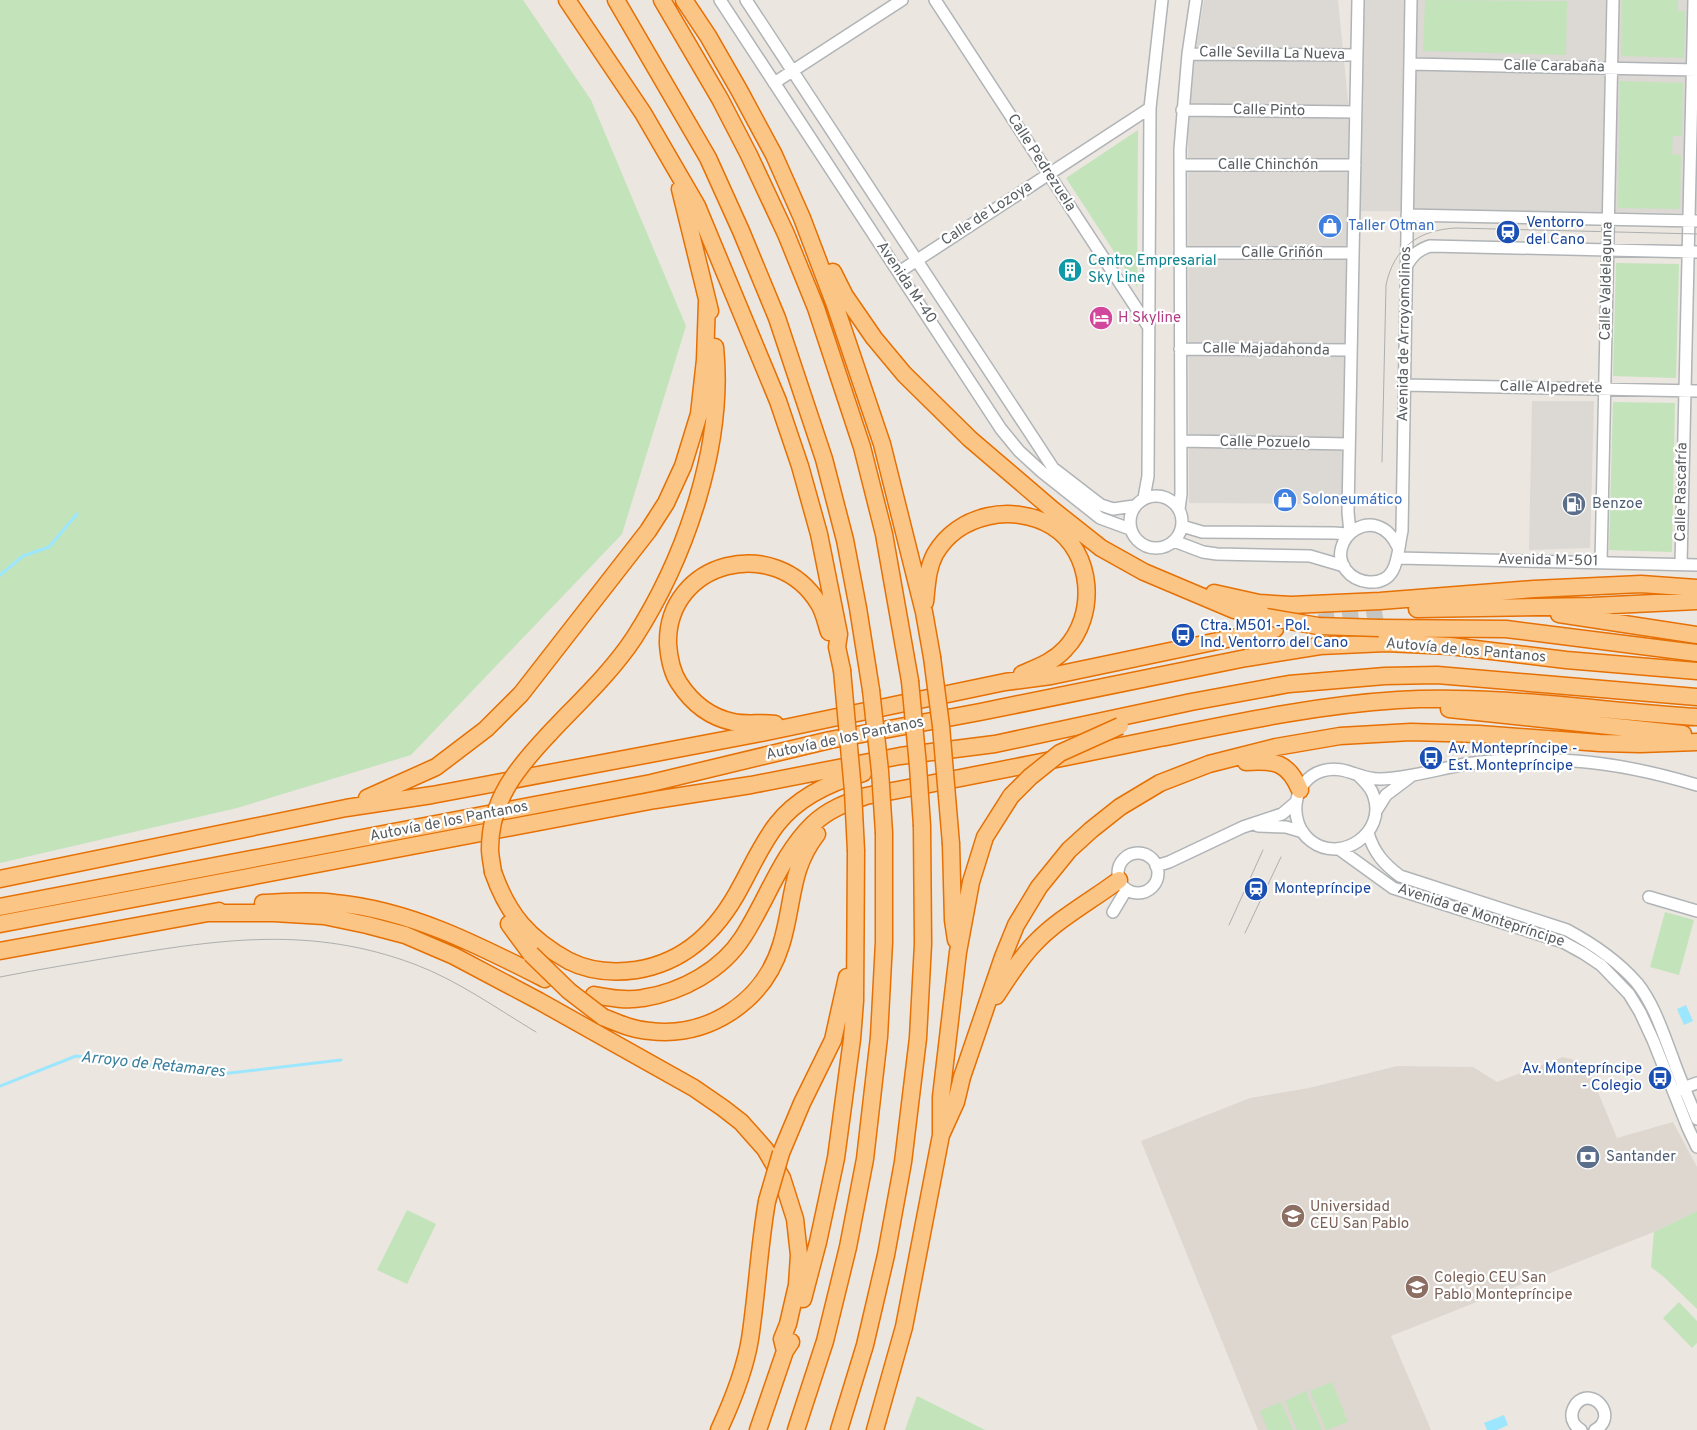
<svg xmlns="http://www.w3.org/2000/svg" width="1697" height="1430" font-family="Overpass,sans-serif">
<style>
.industrial{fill:#dcd8d4}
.education{fill:#ddd7d0}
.green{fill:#c3e3bb}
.water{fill:#9ce7fe}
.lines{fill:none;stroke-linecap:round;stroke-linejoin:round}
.stream{stroke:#9ce7fe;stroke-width:3}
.highway-tunnel{stroke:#c6c4bf;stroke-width:16;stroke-dasharray:16 8;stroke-linecap:butt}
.minor-casing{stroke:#b0b4b7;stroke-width:14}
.highway-casing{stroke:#e67003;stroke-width:19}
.minor{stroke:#fff;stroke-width:11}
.highway{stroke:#fbc586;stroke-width:16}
.tram{stroke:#aeafb0;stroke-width:1}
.highway-bridge-casing{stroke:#e67003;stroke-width:19;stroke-linecap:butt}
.highway-bridge{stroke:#fbc586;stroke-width:16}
.labels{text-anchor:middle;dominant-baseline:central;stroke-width:4.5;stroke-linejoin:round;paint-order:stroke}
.street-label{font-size:15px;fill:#585d60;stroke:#fff}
.transit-label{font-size:15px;fill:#164399;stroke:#fff;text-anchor:start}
.shop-label{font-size:15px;fill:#366cbe;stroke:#fff;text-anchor:start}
.culture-label{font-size:15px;fill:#0d838f;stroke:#fff;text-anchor:start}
.hotel-label{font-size:15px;fill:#b23c85;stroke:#fff;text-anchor:start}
.service-label{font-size:15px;fill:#4e5e75;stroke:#fff;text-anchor:start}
.education-label{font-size:15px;fill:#785e54;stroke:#fff;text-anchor:start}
.water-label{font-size:16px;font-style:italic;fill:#377e9c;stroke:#fff}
</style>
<rect width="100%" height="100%" fill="#ebe6df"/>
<path class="industrial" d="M1204 0H1338L1349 111 1343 504 1189 503 1188 98Z
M1355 0H1697V213L1351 211Z
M1532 401H1594L1590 548 1529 550Z"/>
<path class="education" d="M1563 1057 1586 1063 1617 1138 1673 1122 1697 1167V1211L1654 1232 1391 1336 1431 1430H1258L1141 1141 1250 1098 1309 1088 1397 1066 1473 1067 1497 1082Z"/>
<path class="green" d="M0 0H523L591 100 686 326 622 534 411 755 237 808 0 863Z
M1425 0 1567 1 1566 55 1423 51Z
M1622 0H1678V11H1685L1684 58 1621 56Z
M1620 81 1683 83 1682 136H1673L1672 154 1681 155 1680 209 1618 208Z
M1138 130 1137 287 1066 178Z
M1616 263 1679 264 1676 378 1613 376Z
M1613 402 1675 403 1672 552 1609 550Z
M1665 912 1694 920 1679 975 1650 967Z
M407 1210 436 1224 407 1284 377 1270Z
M1697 1211V1309L1664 1277 1651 1267 1654 1232Z
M1679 1302 1697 1321V1343L1692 1348 1663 1318Z
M1332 1382 1348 1422 1326 1430 1310 1391Z
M1306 1391 1322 1430H1297L1285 1401Z
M917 1396 985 1430H905Z
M1281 1402 1293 1430H1268L1260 1411Z"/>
<path class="water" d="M1686 1005 1693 1021 1684 1025 1677 1009Z
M1504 1415 1508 1425 1497 1430H1487L1484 1423Z"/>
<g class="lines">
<path class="stream" d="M0 575 23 556 49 547 77 514
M0 1086 76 1056 221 1074 341 1060"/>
<path class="highway-tunnel" d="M1319 622 1383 612"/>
<g class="minor-casing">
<path id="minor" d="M720 0 1001 429 1019 451 1042 472 1100 518 1130 529
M746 0 1053 468 1101 505 1113 509 1134 506
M935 0 1148 326
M1188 54 1357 55
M1410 64 1697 70
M774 83 902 0
M1182 110 1356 112
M1180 165H1355
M1407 215 1697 221
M1180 253H1353
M1407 265C1413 255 1418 250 1430 246L1697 252
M899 272 1150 108
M1180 349 1351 350
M1404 385 1697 391
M1181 441 1349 444
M1130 522a26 26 0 1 1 52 0a26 26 0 1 1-52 0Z
M1144 498 1148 476 1150 108 1162 0
M1179 509 1181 494 1180 149 1188 54 1196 0
M1182 526 1202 532 1334 533 1348 534
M1350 533 1348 512 1358 0
M1174 541 1203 552 1217 554 1310 556 1344 566
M1398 547C1375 499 1324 541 1346 570 1352 578 1359 581 1369 582 1400 584 1397 551 1402 531L1411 0
M1398 558 1697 565
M1601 563 1613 0
M1681 564 1694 0
M1359 776C1365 782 1372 788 1374 797 1386 833 1341 864 1311 841 1287 823 1292 780 1322 771 1345 764 1359 780 1381 779 1409 778 1438 769 1466 764 1502 759 1539 758 1575 761 1617 764 1657 773 1697 785
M1376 811 1386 795 1410 777
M1258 826 1286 827 1303 832
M1368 833C1374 853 1384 864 1400 876L1567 930C1593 944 1617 960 1637 983 1654 1004 1663 1033 1673 1059 1680 1079 1689 1099 1697 1119
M1339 849 1393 888 1563 942 1583 953 1601 965 1629 994 1640 1012 1653 1040 1688 1128 1697 1147
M1118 873a20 20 0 1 1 40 0a20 20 0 1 1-40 0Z
M1156 866 1169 862 1243 827 1282 814 1295 803
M1649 897 1697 911
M1113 912 1126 890
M1678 1090 1697 1083
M1581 1430C1576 1427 1571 1421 1572 1414 1572 1411 1574 1407 1576 1404 1593 1385 1619 1417 1595 1430"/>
</g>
<g class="highway-casing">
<path id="highway" d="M567 0 643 113 697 206 778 401 800 466 819 534 839 634 837 647 842 670
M616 0 708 158 741 231 777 318 824 459 845 540 858 608 871 690
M662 0 720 99 749 155 786 234 816 308 862 447 884 534 910 681
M684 0 708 36 739 90 774 155 802 218 835 305 882 444 924 612 932 657
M680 189 710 311
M833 272 845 296 874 338 904 374 970 439 1053 510 1101 548 1144 572 1234 610 1266 617
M1214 593 1259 603 1291 605 1380 601 1534 589 1641 584 1697 588
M925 602C927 586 927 569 935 554 958 514 1013 503 1052 526 1094 552 1097 616 1065 649 1053 662 1038 667 1022 674
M1417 609 1592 606 1697 601
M1559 614 1697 635
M1379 628 1506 629 1697 653
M1449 709 1683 734
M775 724C761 722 746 725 733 722 709 717 692 703 679 683 671 671 669 658 668 644 666 561 776 533 819 604 824 612 826 623 829 632
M549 734C578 703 610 674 634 638 686 557 725 444 715 347
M1246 762C1275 760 1288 762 1300 790
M367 798 436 767 486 729 521 694 648 531 666 503 683 466 699 414 705 360 707 302
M951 844 953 920 956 940
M493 872C508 915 529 939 569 961 589 971 614 973 636 970 686 962 718 930 741 886 752 866 762 843 777 824 798 797 831 782 863 773
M0 879 346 808 432 795 597 764 756 734 1005 682 1051 676 1275 629
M263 903C287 902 311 900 335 903 410 910 478 945 545 979
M0 907 651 783 830 740 980 712 1246 658 1320 646 1386 643 1450 646 1566 660 1697 671
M209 913H274L324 916 367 925 405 935 454 956 539 1001 694 1088 723 1108 741 1122 765 1149 782 1178 795 1219 799 1255 797 1285 788 1324 782 1339 785 1351
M0 924 655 800 751 785 900 756 995 744 1191 702 1289 684 1385 676 1437 675 1697 697
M509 924 531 954
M0 951 219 911
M594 995C610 998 627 1001 643 998 682 992 722 970 743 937 767 900 781 855 813 824 829 809 846 803 866 796 964 778 1062 758 1160 738 1239 722 1318 705 1398 700 1498 694 1598 711 1697 717
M996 996C1008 978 1020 958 1035 943 1059 918 1091 901 1119 880
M603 1017C618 1023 633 1030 650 1031 709 1038 764 1001 781 945 794 904 789 870 817 834
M941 1135 956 1102 962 1077 1003 957 1016 925 1039 887 1069 850 1091 830 1120 807 1160 783 1209 764 1276 747 1340 736 1411 732 1479 734 1600 743 1640 744 1697 742
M781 1153 802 1103 833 1040 847 977
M803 1299 818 1242 836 1158 852 1039 855 1001 856 851
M719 1430C732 1402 745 1370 750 1339 757 1293 759 1247 767 1201
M758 1430 785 1351 791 1342
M796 1430 825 1341 848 1247 865 1159 879 1037 884 942V833
M839 1430 865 1345 886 1255 903 1162 918 1038 923 944 922 826
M875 1430 904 1327 941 1135V1097L958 952 971 882 985 837 1011 796"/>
</g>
<use href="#minor" class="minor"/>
<use href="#highway" class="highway"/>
<path class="tram" d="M1382 462 1386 285C1394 247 1419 230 1456 228L1697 234
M1229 925 1263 850
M1245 933 1281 857
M0 977C40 969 79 963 119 956 223 939 312 926 414 964 457 980 496 1008 536 1032"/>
<g class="highway-bridge-casing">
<path id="highway-bridge" d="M1266 617 1318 626 1379 628
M932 657 941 726 951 844
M842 670 853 791 856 851
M910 681 918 766 922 826
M871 690 880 771 884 833
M1011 796 1030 777 1060 753 1120 726
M493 872C492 864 490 856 490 849 490 800 517 768 549 734
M531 954 569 991 603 1017
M767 1201 781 1153"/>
</g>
<use href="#highway-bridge" class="highway-bridge"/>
</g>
<defs>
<g id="shop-disc" transform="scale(1.25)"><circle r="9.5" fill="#3f7fe0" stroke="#fff"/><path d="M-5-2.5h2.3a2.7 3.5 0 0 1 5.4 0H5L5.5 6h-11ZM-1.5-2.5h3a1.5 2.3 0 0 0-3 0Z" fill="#fff"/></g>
<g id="station-disc" transform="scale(1.25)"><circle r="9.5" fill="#1a4fb4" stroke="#fff"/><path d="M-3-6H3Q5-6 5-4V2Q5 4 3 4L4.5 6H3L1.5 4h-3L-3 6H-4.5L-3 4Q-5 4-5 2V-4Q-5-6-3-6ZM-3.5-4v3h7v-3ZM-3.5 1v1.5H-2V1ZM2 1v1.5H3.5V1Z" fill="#fff"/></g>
<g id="building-disc" transform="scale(1.25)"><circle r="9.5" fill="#0f9aa8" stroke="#fff"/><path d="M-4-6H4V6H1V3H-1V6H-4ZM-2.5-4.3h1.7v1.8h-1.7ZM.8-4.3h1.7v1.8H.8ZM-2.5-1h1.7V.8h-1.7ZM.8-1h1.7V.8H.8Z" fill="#fff"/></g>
<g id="hotel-disc" transform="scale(1.25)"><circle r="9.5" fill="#d1479c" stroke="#fff"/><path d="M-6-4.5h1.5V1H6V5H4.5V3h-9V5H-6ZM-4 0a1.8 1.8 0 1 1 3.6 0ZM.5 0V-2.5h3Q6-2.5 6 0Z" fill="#fff"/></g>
<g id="fuel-disc" transform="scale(1.25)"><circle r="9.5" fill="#5c6f8a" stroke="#fff"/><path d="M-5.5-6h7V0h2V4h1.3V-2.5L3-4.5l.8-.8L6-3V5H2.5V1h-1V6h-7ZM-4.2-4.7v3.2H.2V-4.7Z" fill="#fff"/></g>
<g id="bus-disc" transform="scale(1.25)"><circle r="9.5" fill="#1a4fb4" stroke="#fff"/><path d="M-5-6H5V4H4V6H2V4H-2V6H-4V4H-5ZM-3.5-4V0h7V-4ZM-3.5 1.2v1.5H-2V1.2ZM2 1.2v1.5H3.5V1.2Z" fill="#fff"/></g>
<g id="bank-disc" transform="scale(1.25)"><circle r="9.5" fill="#5c6f8a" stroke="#fff"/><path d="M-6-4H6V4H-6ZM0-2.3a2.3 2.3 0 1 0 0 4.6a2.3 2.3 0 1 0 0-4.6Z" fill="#fff"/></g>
<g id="university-disc" transform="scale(1.25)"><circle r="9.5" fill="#8d6e63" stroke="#fff"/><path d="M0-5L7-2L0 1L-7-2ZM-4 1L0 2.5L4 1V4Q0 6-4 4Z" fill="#fff"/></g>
<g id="school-disc" transform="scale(1.25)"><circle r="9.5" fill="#8d6e63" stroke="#fff"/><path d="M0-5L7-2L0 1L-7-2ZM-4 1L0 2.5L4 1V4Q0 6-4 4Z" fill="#fff"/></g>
</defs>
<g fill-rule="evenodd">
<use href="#shop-disc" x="1330" y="226"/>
<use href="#station-disc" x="1508" y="232"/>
<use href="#building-disc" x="1070" y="270"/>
<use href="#hotel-disc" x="1101" y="318"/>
<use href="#shop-disc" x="1285" y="500"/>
<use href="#fuel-disc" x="1574" y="504"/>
<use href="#bus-disc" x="1183" y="635"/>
<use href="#bus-disc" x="1431" y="758"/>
<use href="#station-disc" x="1256" y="889"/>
<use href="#bus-disc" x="1660" y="1078"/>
<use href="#bank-disc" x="1588" y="1157"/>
<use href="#university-disc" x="1293" y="1216"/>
<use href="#school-disc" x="1417" y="1287"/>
</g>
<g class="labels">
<g class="street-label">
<text transform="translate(1272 54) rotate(1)">Calle Sevilla La Nueva</text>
<text transform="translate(1554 67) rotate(1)">Calle Carabaña</text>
<text transform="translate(1269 111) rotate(1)">Calle Pinto</text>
<text transform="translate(1041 163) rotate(57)">Calle Pedrezuela</text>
<text x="1268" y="165">Calle Chinchón</text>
<text transform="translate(987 214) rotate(-33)">Calle de Lozoya</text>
<text x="1282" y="253">Calle Griñón</text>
<text transform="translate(1607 281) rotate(-89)">Calle Valdelaguna</text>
<text transform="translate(906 283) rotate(56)">Avenida M-40</text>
<text transform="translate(1405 334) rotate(-89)">Avenida de Arroyomolinos</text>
<text transform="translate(1266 350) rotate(1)">Calle Majadahonda</text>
<text transform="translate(1551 388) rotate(1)">Calle Alpedrete</text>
<text transform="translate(1265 443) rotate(1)">Calle Pozuelo</text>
<text transform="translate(1682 492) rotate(-89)">Calle Rascafría</text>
<text transform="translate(1548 561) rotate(1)">Avenida M-501</text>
<text transform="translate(1466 651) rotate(5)">Autovía de los Pantanos</text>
<text transform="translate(845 739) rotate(-12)">Autovía de los Pantanos</text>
<text transform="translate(449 822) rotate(-11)">Autovía de los Pantanos</text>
<text transform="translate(1481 916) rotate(18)">Avenida de Montepríncipe</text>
</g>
<g class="transit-label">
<text x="1526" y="223">Ventorro<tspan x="1526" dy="17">del Cano</tspan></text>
<text x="1200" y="626">Ctra. M501 - Pol.<tspan x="1200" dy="17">Ind. Ventorro del Cano</tspan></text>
<text x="1448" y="749">Av. Montepríncipe -<tspan x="1448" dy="17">Est. Montepríncipe</tspan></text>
<text x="1274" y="889">Montepríncipe</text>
<text x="1642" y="1069" text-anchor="end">Av. Montepríncipe<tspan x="1642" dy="17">- Colegio</tspan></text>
</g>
<g class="shop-label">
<text x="1348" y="226">Taller Otman</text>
<text x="1302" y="500">Soloneumático</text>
</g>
<g class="culture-label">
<text x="1088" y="261">Centro Empresarial<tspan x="1088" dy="17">Sky Line</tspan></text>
</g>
<g class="hotel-label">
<text x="1118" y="318">H Skyline</text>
</g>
<g class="service-label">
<text x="1592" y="504">Benzoe</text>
<text x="1606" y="1157">Santander</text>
</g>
<g class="education-label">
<text x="1310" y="1207">Universidad<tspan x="1310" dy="17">CEU San Pablo</tspan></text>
<text x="1434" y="1278">Colegio CEU San<tspan x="1434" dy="17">Pablo Montepríncipe</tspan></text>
</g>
<g class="water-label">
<text transform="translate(153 1065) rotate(6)">Arroyo de Retamares</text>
</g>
</g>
</svg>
